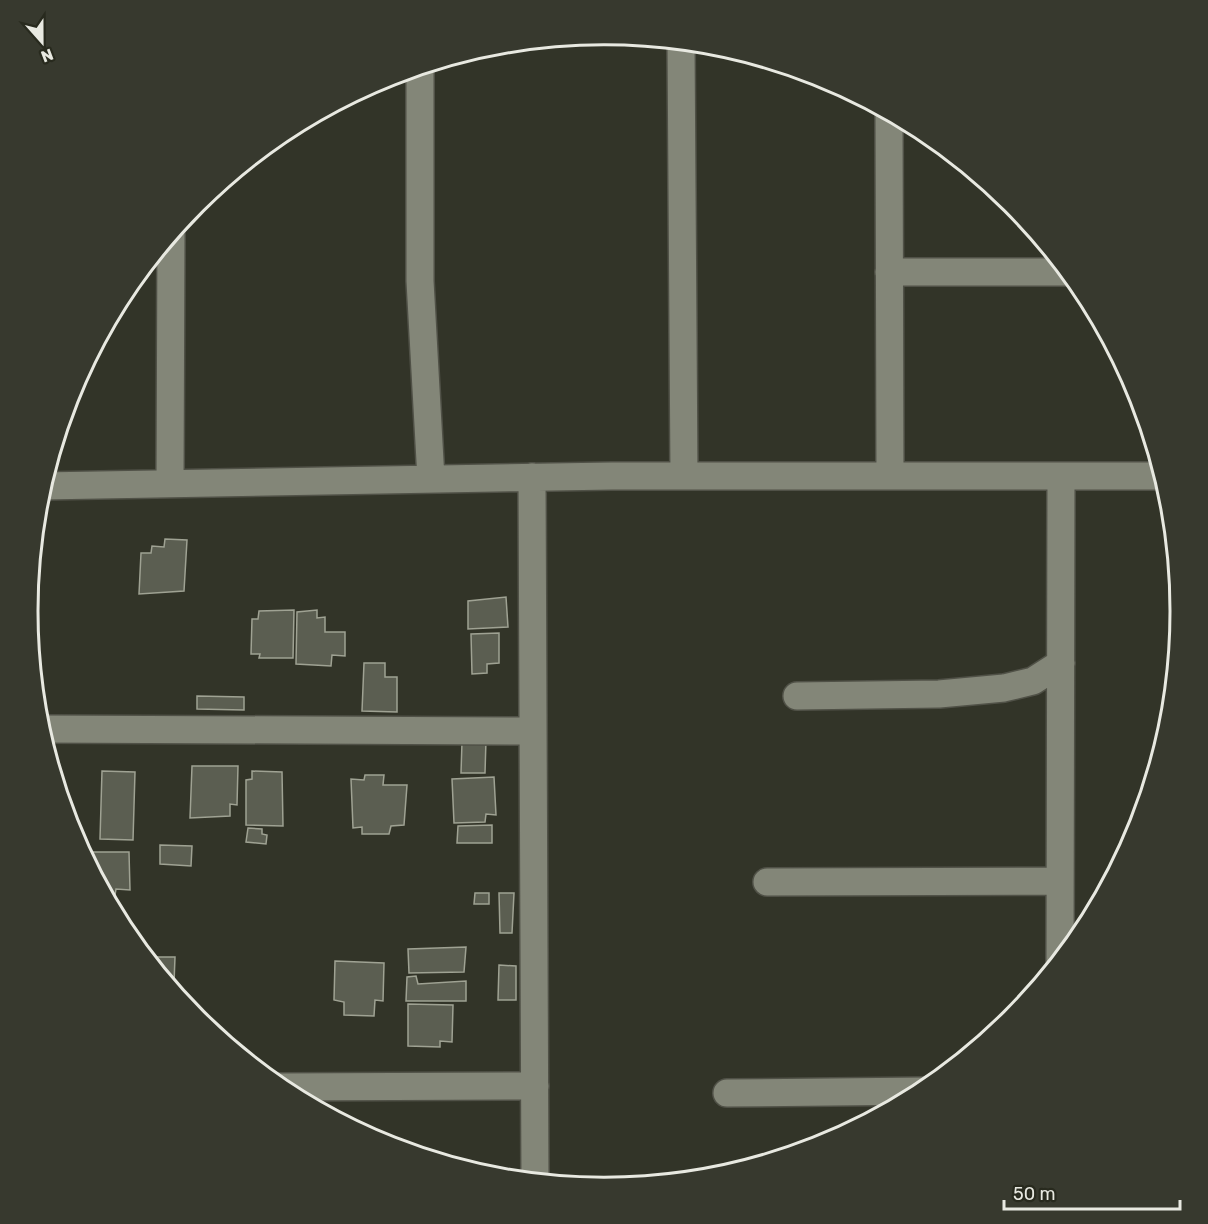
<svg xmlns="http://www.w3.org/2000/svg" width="1208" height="1224" font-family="Rubik,sans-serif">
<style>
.building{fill:#5b5e51;stroke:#9fa293;stroke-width:1.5}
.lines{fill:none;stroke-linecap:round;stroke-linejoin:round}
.minor-casing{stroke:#505147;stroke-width:30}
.minor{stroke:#838678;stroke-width:27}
.rim{fill:none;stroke:#e8e9e1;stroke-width:3}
</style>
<rect width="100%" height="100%" fill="#323428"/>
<path class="building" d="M165 539 187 540 184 591 139 594 141 553H151L152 546 164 547Z
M506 597 508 627 468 629V601Z
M294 610 293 658H259L260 654H251L252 619H258L259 611Z
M317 610V618L325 617V632H345V656L332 655 331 666 296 664 297 612Z
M499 633V663L487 664V673L472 674 471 634Z
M364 663H385V677H397V712L362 711Z
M197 696 244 697V710L197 709Z
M486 740 485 773H461L462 742Z
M192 766H238L237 805 230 804V816L190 818Z
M102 771 135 772 133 840 100 839Z
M252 771 282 772 283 826 246 825V780L252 779Z
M365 775H384L383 785H407L404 825 391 826 389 834H362V827L353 828 351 779 364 780Z
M494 777 496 815 486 814 485 822 454 823 452 779Z
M492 825V843H457L458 826Z
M248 828 262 829V834L267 835 266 844 246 842Z
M160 845 192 846 191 866 160 864Z
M88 852H129L130 890 116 889 115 895 104 894 87 863Z
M475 893H489V904H474Z
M499 893H514L512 933H500Z
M466 947 464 972 409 973 408 949Z
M145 957H175L174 983 166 984Z
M335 961 384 963 383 1001 375 1000 374 1016 344 1015V1002L334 1000Z
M499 965 516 966V1000H498Z
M416 976 418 984 466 981V1001H406L407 977Z
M408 1004 453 1005 452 1042 440 1041V1047L408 1046Z"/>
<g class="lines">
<g class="minor-casing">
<path id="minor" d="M681 43 684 476
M420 68V281L431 479
M889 114 890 476
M889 272H1068
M532 477 535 1182
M170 483 171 234
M42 486 612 476H1163
M797 696 939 694 1004 688 1033 681 1061 663
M39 729 533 731
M767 882 1060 881
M1060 961 1061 476
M277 1087 535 1086
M727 1093 925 1091"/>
</g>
<use href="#minor" class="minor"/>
</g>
<path d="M0 0H1208V1224H0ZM38 611a566 566 0 1 1 1132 0a566 566 0 1 1-1132 0Z" fill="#37392e" fill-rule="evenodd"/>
<path class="rim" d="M38 611a566 566 0 1 1 1132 0a566 566 0 1 1-1132 0Z"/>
<g transform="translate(42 42) rotate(159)" stroke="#282a1e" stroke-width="4.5" paint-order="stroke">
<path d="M0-4.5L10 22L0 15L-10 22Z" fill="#e8e9e1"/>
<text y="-9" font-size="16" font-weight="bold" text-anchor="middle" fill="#e8e9e1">N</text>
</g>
<path d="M1004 1200v9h176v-9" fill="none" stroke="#e8e9e1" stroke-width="3"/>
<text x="1013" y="1200" font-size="18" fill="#e8e9e1" stroke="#282a1e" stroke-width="4.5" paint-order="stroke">50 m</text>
</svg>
